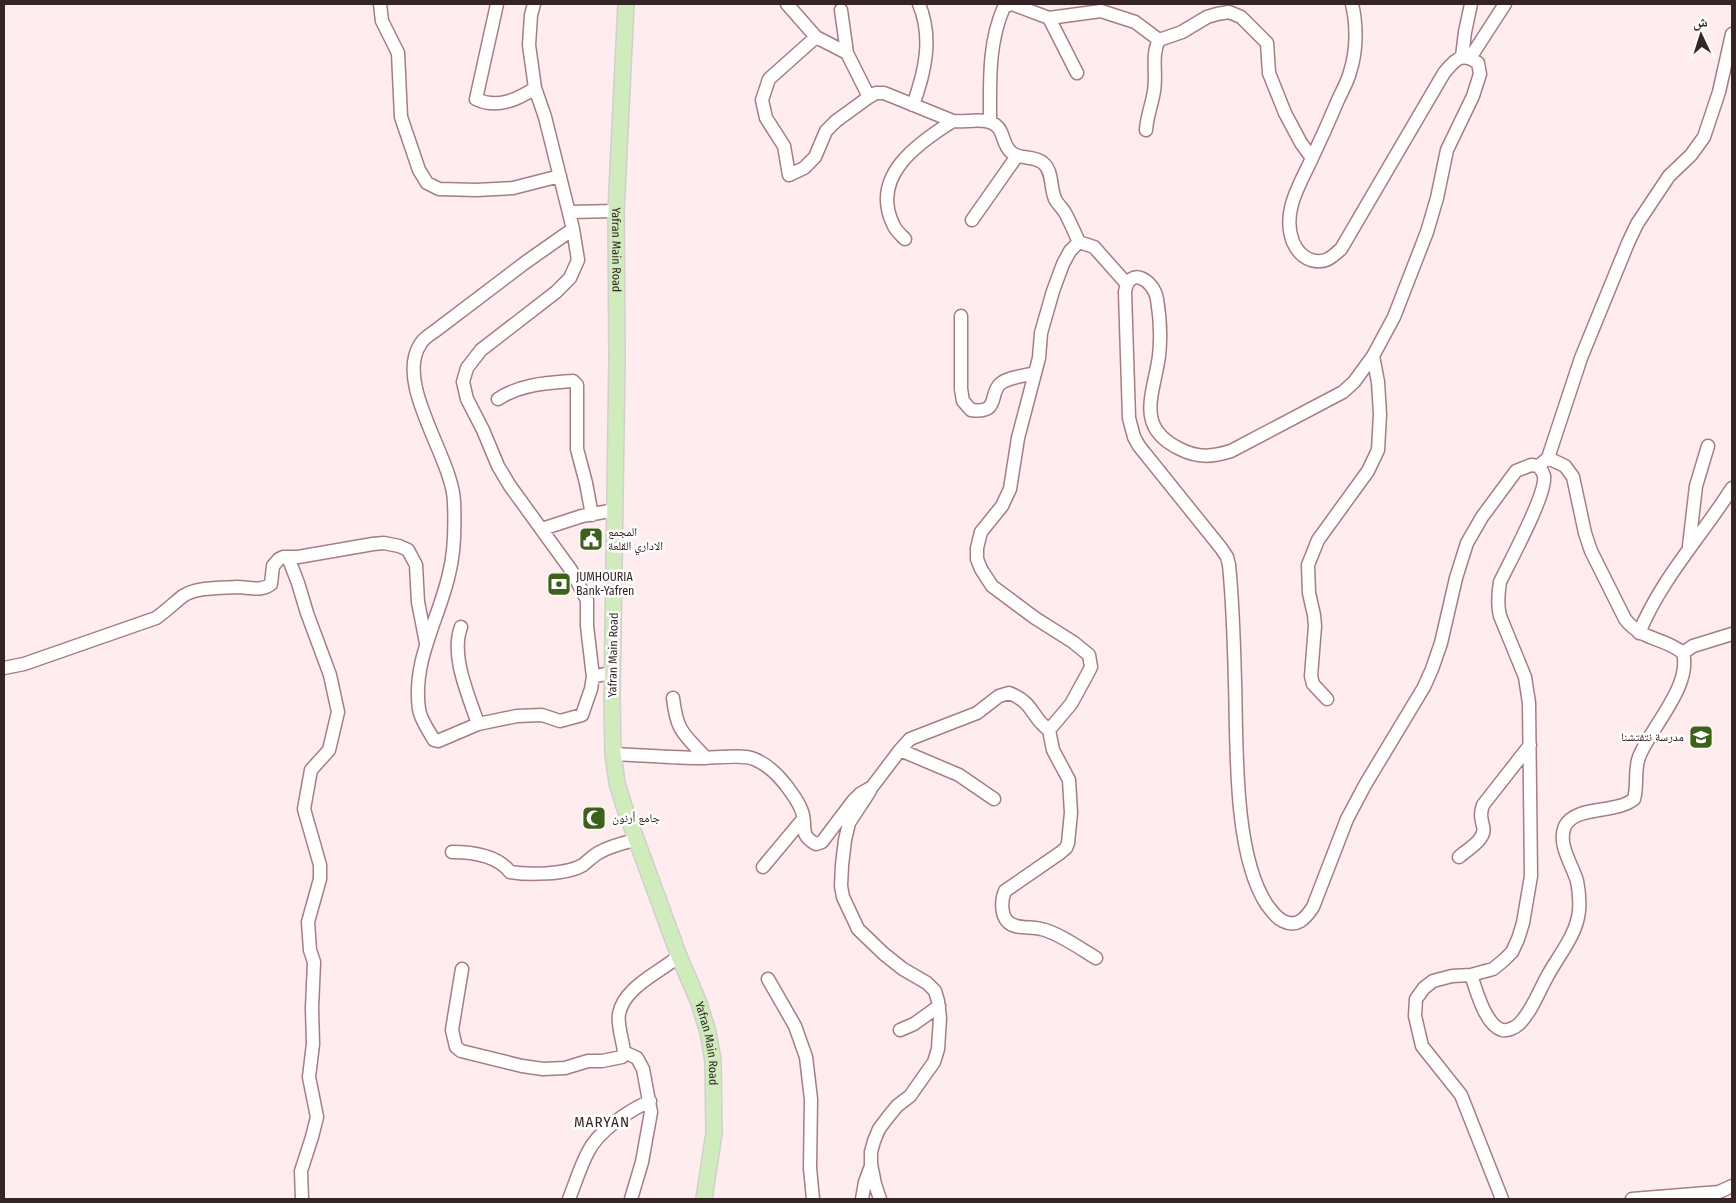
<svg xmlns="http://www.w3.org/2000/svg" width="1736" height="1203" font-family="'Fira Sans Condensed','Noto Naskh Arabic',sans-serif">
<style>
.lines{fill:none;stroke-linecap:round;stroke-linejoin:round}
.minor-casing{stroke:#a57e82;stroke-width:15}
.major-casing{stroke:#d2cfcf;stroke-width:18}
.minor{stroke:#fff;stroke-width:12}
.major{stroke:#d0ebbc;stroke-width:15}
.labels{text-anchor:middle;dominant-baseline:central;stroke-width:5;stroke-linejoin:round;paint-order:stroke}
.street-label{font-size:12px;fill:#342426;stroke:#fefefe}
.poi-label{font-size:12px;fill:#342426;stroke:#fefefe;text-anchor:start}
.quarter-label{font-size:15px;letter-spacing:1px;fill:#342426;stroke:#fefefe}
</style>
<rect width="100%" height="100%" fill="#feecee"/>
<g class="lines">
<g class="minor-casing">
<path id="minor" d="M380 4 382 21 398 53 401 117 419 170 427 183 439 189 476 190 513 188 560 176
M497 4 476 99C497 109 517 100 535 88
M534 4 531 15 529 45 535 88 545 117 573 229 578 260 570 278 556 292 481 350 467 368 463 382 467 399 483 430 498 466 510 486 571 570 587 600V626L593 677 613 672
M787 4 816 37 847 53 869 97 876 93H884L953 121C969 123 993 114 1001 132 1004 139 1005 147 1011 152 1020 160 1034 155 1043 163 1053 171 1050 187 1055 199 1057 203 1061 207 1064 211 1070 221 1074 232 1079 242
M1352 4C1357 25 1357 51 1350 72 1348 81 1342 91 1338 100 1330 119 1322 137 1313 156 1301 183 1281 211 1293 242 1297 251 1302 257 1311 260 1325 264 1331 258 1341 249L1444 73C1455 60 1461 51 1478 63L1480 74 1473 96 1447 150 1437 198 1427 232 1394 317 1373 356 1354 382 1343 392 1231 451C1212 457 1198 458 1180 449 1134 427 1154 394 1159 356 1161 338 1160 317 1157 299 1154 280 1129 265 1125 292L1129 418 1134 437 1139 446 1221 548 1227 557 1229 565C1233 604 1234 643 1235 682 1237 744 1233 854 1267 905 1272 911 1276 918 1283 921 1297 928 1305 919 1313 907L1347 819 1365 785 1424 687 1432 669 1441 643 1456 578 1467 543 1482 517 1516 471 1531 465 1538 466C1541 469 1543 472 1544 476 1547 494 1509 563 1500 582 1498 594 1497 604 1500 616L1525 677 1529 703 1531 876 1523 923 1518 939 1512 952 1504 960 1493 969 1471 975 1452 976 1433 981 1424 988 1416 999 1415 1016 1422 1046 1461 1095 1502 1199
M841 10 847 53
M1049 18 1077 73
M816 37 769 79 762 100 766 118 784 146 789 175 804 168 815 157 826 131 836 121 869 97
M1462 57 1465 32 1471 4
M1470 58 1505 4
M913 105C925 72 933 38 919 4
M990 120C990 82 988 43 1004 7L1012 4 1049 18 1101 11 1135 22 1159 40
M1146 130C1147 115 1152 105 1154 91 1157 74 1151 55 1159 40L1182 32 1207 17 1217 14 1229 12 1241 17 1267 43 1269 73 1285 113 1301 143 1312 158
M569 212 616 211
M972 220 1017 156
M573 229 526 262 435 331C431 334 424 338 421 343 393 383 453 458 454 502 455 525 455 551 449 574 439 619 412 661 419 709 420 719 429 731 434 740L438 741 478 724 517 716 542 715 560 721 582 715 591 689 593 677
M905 239C901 235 895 230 893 224 870 176 918 143 953 121
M961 316V389L963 401 971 410C1000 414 989 394 1000 384 1008 377 1025 376 1035 373
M498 399C521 384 546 383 573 381L577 385V449L586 483 592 515
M1542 463 1548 458 1581 358 1628 243 1637 224 1669 176 1691 155 1704 137 1719 92 1732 34
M542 529 582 516 615 510
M1689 546 1696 486 1708 446
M288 557 298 583 307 613 330 675 338 712 329 750 311 770 304 809 320 865V879L308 922 310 950 314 962 312 1008 313 1044 309 1077 317 1117 312 1137 301 1171 302 1199
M461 627C450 656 469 696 478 724
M1639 633C1661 579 1701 537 1732 488
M1683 653 1693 646 1732 634
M4 668 24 664 156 618C166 611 174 603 183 596 196 587 221 588 237 587 248 587 261 592 271 584L273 566 279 559 283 557H298L373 544 384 543 399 546 408 550 416 565 418 602 426 643
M673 698C677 732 683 733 706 758
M1327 699 1313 684 1311 676 1315 626 1314 615 1309 593 1308 565 1318 540 1368 471 1378 450 1380 414 1378 382 1373 356
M1049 730 1053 750 1069 780 1071 813 1068 843 1066 848 1060 853 1005 891C1001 900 1001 914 1007 921 1015 930 1031 926 1041 929 1057 932 1081 949 1096 958
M900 750 959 775 994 799
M613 754C642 755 672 758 701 758 715 758 743 754 754 759 769 765 782 779 791 792 796 799 801 806 803 815 806 830 800 835 816 844L822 842 853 801 860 794 872 787 900 750 910 739 977 713 999 696 1009 693C1035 703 1031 718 1049 730L1071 704 1088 673 1091 667 1089 655 1073 642 1035 618 992 586 981 569 977 559V548L981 532 1002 506 1010 489 1018 438 1039 358 1041 333 1053 291 1063 264 1070 251 1079 242 1094 247 1126 283
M870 791 849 823 845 840 842 865 841 886 843 897 858 929 884 954 903 969 927 983 935 991 938 1001 940 1018 938 1049 934 1062 910 1096 897 1106 888 1117 879 1129 874 1141 871 1152V1164L875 1184 880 1199
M452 852C472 852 497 855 510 872 528 875 566 875 583 865 588 861 593 856 598 853 610 846 623 843 635 840
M1459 857C1468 849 1487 839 1483 826 1481 818 1480 813 1483 805L1530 745
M763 867 803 819
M462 969 452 1030 456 1047 461 1051 522 1066 543 1069 565 1068 588 1061H602L622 1057 624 1052
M1471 975C1476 989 1485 1025 1502 1030 1507 1031 1515 1028 1519 1024 1532 1011 1539 991 1548 975 1559 955 1577 934 1579 911 1580 900 1579 891 1577 881 1572 864 1557 844 1565 826 1576 805 1616 814 1634 799 1638 785 1634 770 1639 757 1651 727 1692 686 1683 653 1664 637 1642 641 1625 619L1591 551 1585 533 1573 477 1565 466 1548 458
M768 979 795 1026 806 1057 811 1099 810 1168 813 1199
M900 1030 914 1024 939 1006
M569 1199C575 1184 580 1167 588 1152 598 1131 628 1111 650 1101
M631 1199 642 1162 651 1112 643 1069 637 1058 624 1052C623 1041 617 1025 619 1014 624 987 659 973 679 956
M862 1199 865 1182 871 1166
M1632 1199 1719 1192 1732 1186"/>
</g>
<g class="major-casing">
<g id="major">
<path id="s1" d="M626 4 616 211 617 358 612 699 613 754 617 783 624 806 679 956 699 1003 708 1032 713 1061 714 1133 704 1199"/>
</g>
</g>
<use href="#minor" class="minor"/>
<use href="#major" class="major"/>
</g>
<defs>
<g id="civic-square" transform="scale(1.25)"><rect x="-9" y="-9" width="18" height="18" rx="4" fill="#3d611a" stroke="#fefefe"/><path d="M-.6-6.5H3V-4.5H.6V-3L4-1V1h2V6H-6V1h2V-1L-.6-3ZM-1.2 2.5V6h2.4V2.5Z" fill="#fff"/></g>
<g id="bank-square" transform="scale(1.25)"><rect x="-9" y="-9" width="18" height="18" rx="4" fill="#3d611a" stroke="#fefefe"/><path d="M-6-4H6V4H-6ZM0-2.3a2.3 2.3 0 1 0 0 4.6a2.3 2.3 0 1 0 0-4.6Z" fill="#fff"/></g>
<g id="school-square" transform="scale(1.25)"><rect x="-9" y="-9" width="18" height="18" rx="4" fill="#3d611a" stroke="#fefefe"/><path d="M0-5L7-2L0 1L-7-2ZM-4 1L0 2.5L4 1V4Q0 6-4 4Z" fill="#fff"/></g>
<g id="mosque-square" transform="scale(1.25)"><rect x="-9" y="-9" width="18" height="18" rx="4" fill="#3d611a" stroke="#fefefe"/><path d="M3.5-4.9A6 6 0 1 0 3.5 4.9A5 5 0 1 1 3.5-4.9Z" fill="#fff"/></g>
</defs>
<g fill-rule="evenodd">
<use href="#civic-square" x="591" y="539"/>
<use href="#bank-square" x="559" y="584"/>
<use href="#school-square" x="1701" y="737"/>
<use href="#mosque-square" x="594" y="818"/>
</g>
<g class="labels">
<g class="street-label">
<text stroke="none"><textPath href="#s1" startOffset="246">Yafran Main Road</textPath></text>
<text transform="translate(613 655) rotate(-89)">Yafran Main Road</text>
<text stroke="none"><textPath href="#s1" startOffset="1056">Yafran Main Road</textPath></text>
</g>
<g class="poi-label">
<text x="608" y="532">المجمع<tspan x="608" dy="14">الاداري القلعة</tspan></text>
<text x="576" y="577">JUMHOURIA<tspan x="576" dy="14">Bank-Yafren</tspan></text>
<text x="1684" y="737" text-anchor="end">مدرسة نتفتشنا</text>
<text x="612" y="818">جامع أرنون</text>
</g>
<g class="quarter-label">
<text x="602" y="1122">MARYAN</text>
</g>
</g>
<rect width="1736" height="1203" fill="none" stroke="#342426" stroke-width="10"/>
<g transform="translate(1701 35) rotate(356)" stroke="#fefefe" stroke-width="4" paint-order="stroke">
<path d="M0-4L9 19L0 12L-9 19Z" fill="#342426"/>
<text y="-8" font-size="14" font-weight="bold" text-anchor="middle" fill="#342426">ش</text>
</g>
</svg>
